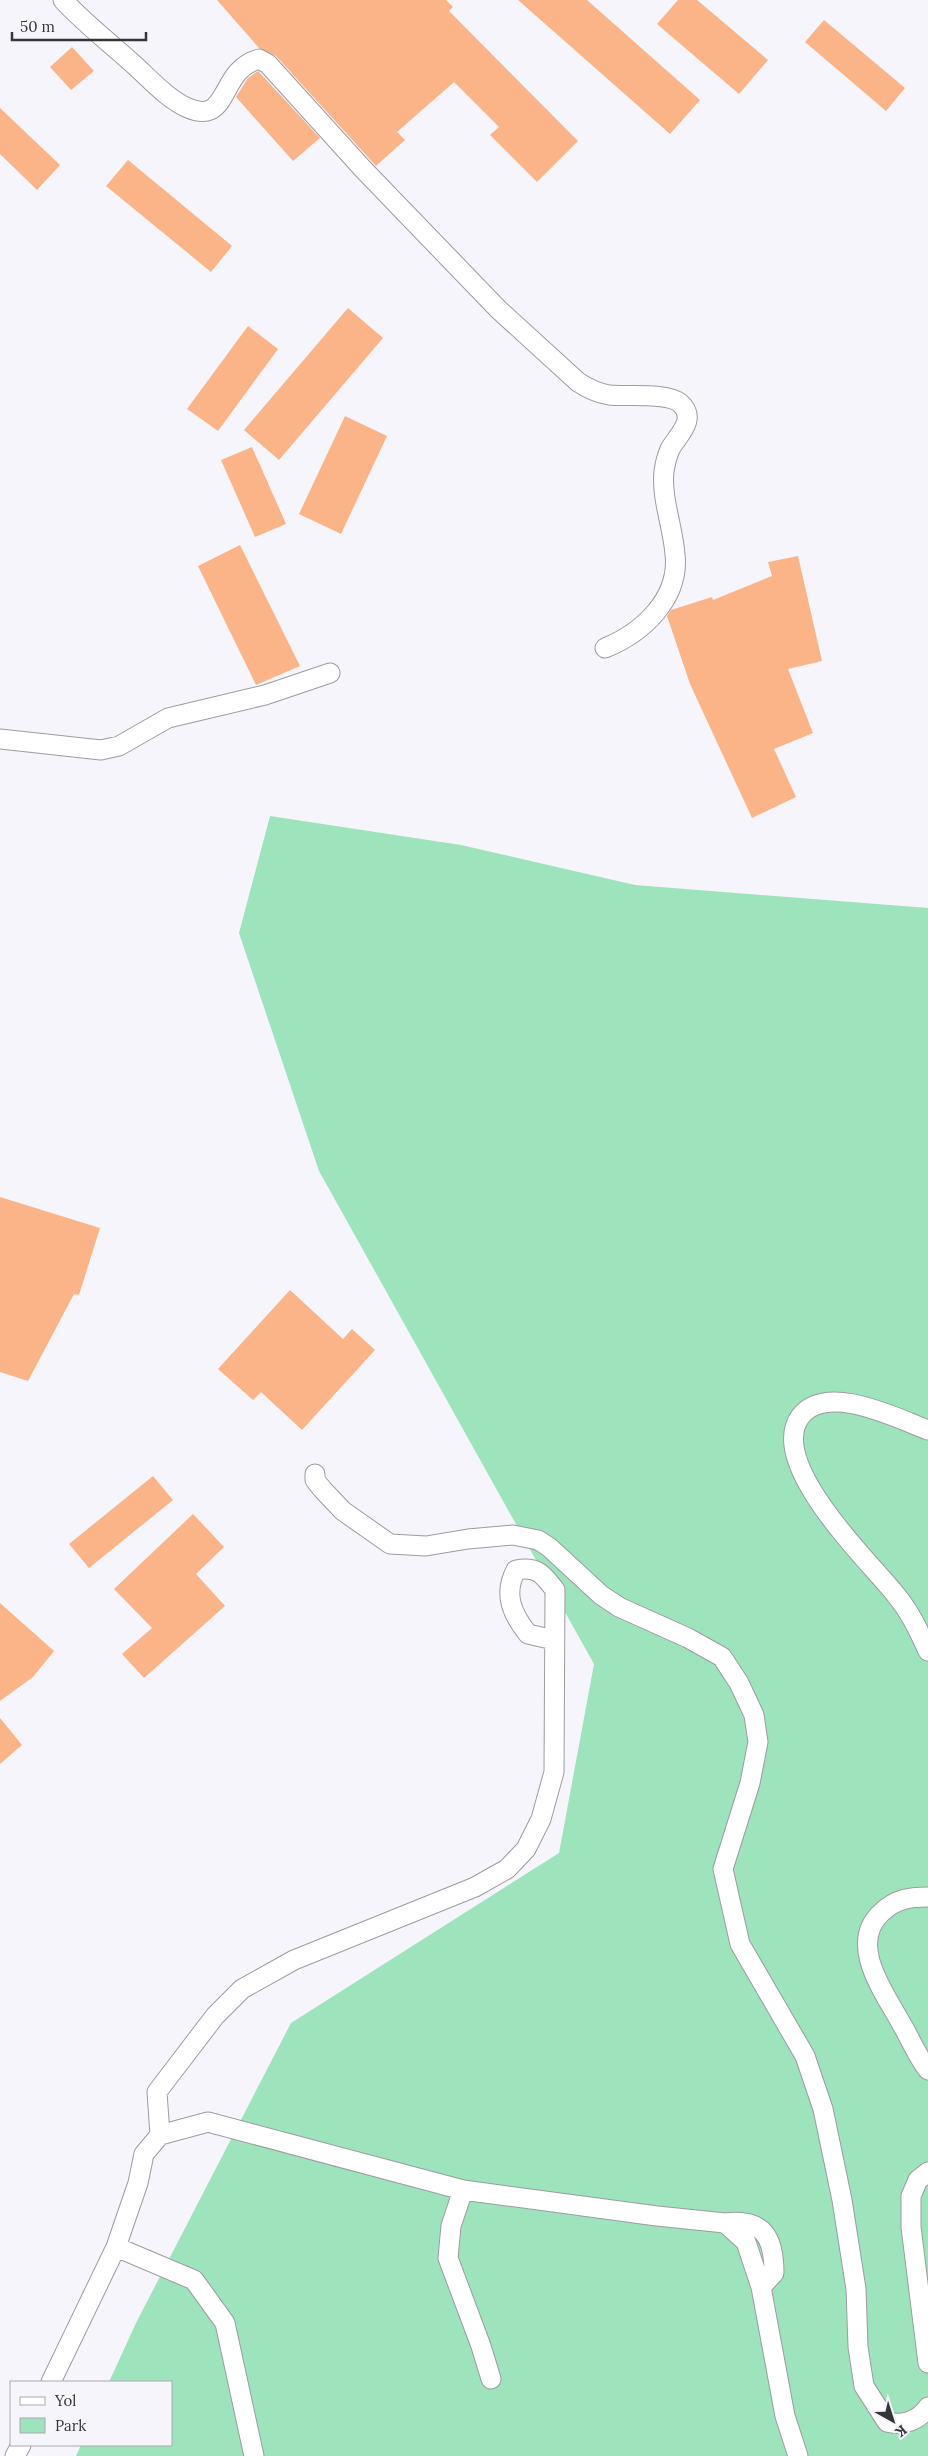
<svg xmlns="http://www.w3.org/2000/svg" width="928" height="2456" font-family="Lora,serif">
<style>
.green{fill:#9de4bd}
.building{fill:#fbb487}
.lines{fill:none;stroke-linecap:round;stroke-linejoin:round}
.street-casing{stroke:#9c9ca2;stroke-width:21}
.street{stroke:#fff;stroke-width:19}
</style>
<rect width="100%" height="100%" fill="#f5f5fb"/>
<path class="green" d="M270 816 461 845 635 885 928 908V2456H76L81 2445H171V2382H109L136 2323 291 2023 559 1853 594 1664 319 1171 239 933Z"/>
<path class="building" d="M217 0H446L453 7 449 11 578 141 537 182 490 135 499 127 454 82 397 132 405 140 376 166 276 56 259 48Z
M518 0H587L700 100 670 134Z
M678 0H697L768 60 739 94 657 24Z
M824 20 905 88 886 111 805 42Z
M72 47 94 71 71 90 50 67Z
M258 71 320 138 293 161 236 97 248 78Z
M0 108 60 165 37 190 0 154Z
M128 160 232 246 211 272 106 186Z
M348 308 383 338 279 460 244 430Z
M248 326 278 349 218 431 187 409Z
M345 416 387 436 341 534 299 514Z
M252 447 286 524 255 537 221 460Z
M240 545 300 666 256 685 198 566Z
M798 556 822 661 788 669 813 733 774 749 796 797 752 818 690 684 667 616 671 610 712 597 713 600 772 576 768 562Z
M0 1197 100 1228 79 1295 74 1294 28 1381 0 1372Z
M290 1290 343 1339 352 1329 375 1350 302 1430 261 1392 253 1400 218 1369Z
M153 1476 173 1500 89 1568 69 1544Z
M193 1514 224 1547 196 1574 225 1606 144 1678 122 1654 152 1628 114 1589Z
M0 1603 54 1651 33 1677 0 1701Z
M0 1718 22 1745 0 1764Z"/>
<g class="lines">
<g class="street-casing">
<path id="street" d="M63 0C84 23 109 42 131 62 148 77 167 99 188 108 195 111 203 113 210 110 228 102 227 68 259 59L268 64 363 169 498 309 578 382C587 388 597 393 609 395 626 397 667 392 680 403 698 419 678 435 670 449 667 456 665 464 664 471 661 498 673 527 675 554 680 599 642 633 605 648
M0 739 101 750 119 746 168 718 265 695 330 673
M928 1430C896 1418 826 1382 800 1417 767 1464 869 1561 896 1595 910 1612 919 1631 928 1651
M315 1474V1480L323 1490 343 1511 390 1544 426 1546 468 1539 513 1535 538 1540 549 1547 601 1595 619 1607 688 1638 722 1657 739 1683 754 1715 758 1742 750 1783 723 1869 740 1944 805 2056 823 2109 842 2200 856 2289 858 2347 864 2386 887 2422C902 2426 919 2421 928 2407
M928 1897C909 1897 896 1899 882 1912 847 1943 884 1992 901 2023 910 2038 917 2056 928 2070
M160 2135 208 2122 463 2190 451 2226 448 2258 481 2346 491 2379
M928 2172 918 2180 911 2196V2227L928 2363
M463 2190 657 2216 725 2223 746 2242 761 2287 785 2416 798 2456
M725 2223C764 2218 774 2238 774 2273L761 2287
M116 2247 194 2280 225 2323 254 2456
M51 2382 116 2247 138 2183 144 2154 160 2135 157 2092 215 2016 242 1989 294 1960 475 1887 507 1869 526 1849 541 1819 554 1772 555 1590C543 1574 537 1566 516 1570 503 1594 512 1614 528 1634L554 1640
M15 2456 21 2445"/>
</g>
<use href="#street" class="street"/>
</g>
<rect x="10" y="2381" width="162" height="65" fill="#f5f5fb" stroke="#a9a9ad"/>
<rect x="20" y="2397" width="25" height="8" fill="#ffffff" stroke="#a9a9ad"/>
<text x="55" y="2406" font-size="15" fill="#363639">Yol</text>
<rect x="20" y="2418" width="25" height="15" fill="#9de4bd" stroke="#a9a9ad"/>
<text x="55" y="2431" font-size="15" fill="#363639">Park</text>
<g transform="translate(893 2421) rotate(141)" stroke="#f5f5fb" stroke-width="4" paint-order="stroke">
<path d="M0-4L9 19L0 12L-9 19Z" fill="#363639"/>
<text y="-8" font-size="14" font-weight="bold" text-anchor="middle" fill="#363639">K</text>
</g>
<path d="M12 32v8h134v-8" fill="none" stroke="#363639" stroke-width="2.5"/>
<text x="20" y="32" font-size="15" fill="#363639" stroke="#f5f5fb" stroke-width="4" paint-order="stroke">50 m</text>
</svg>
